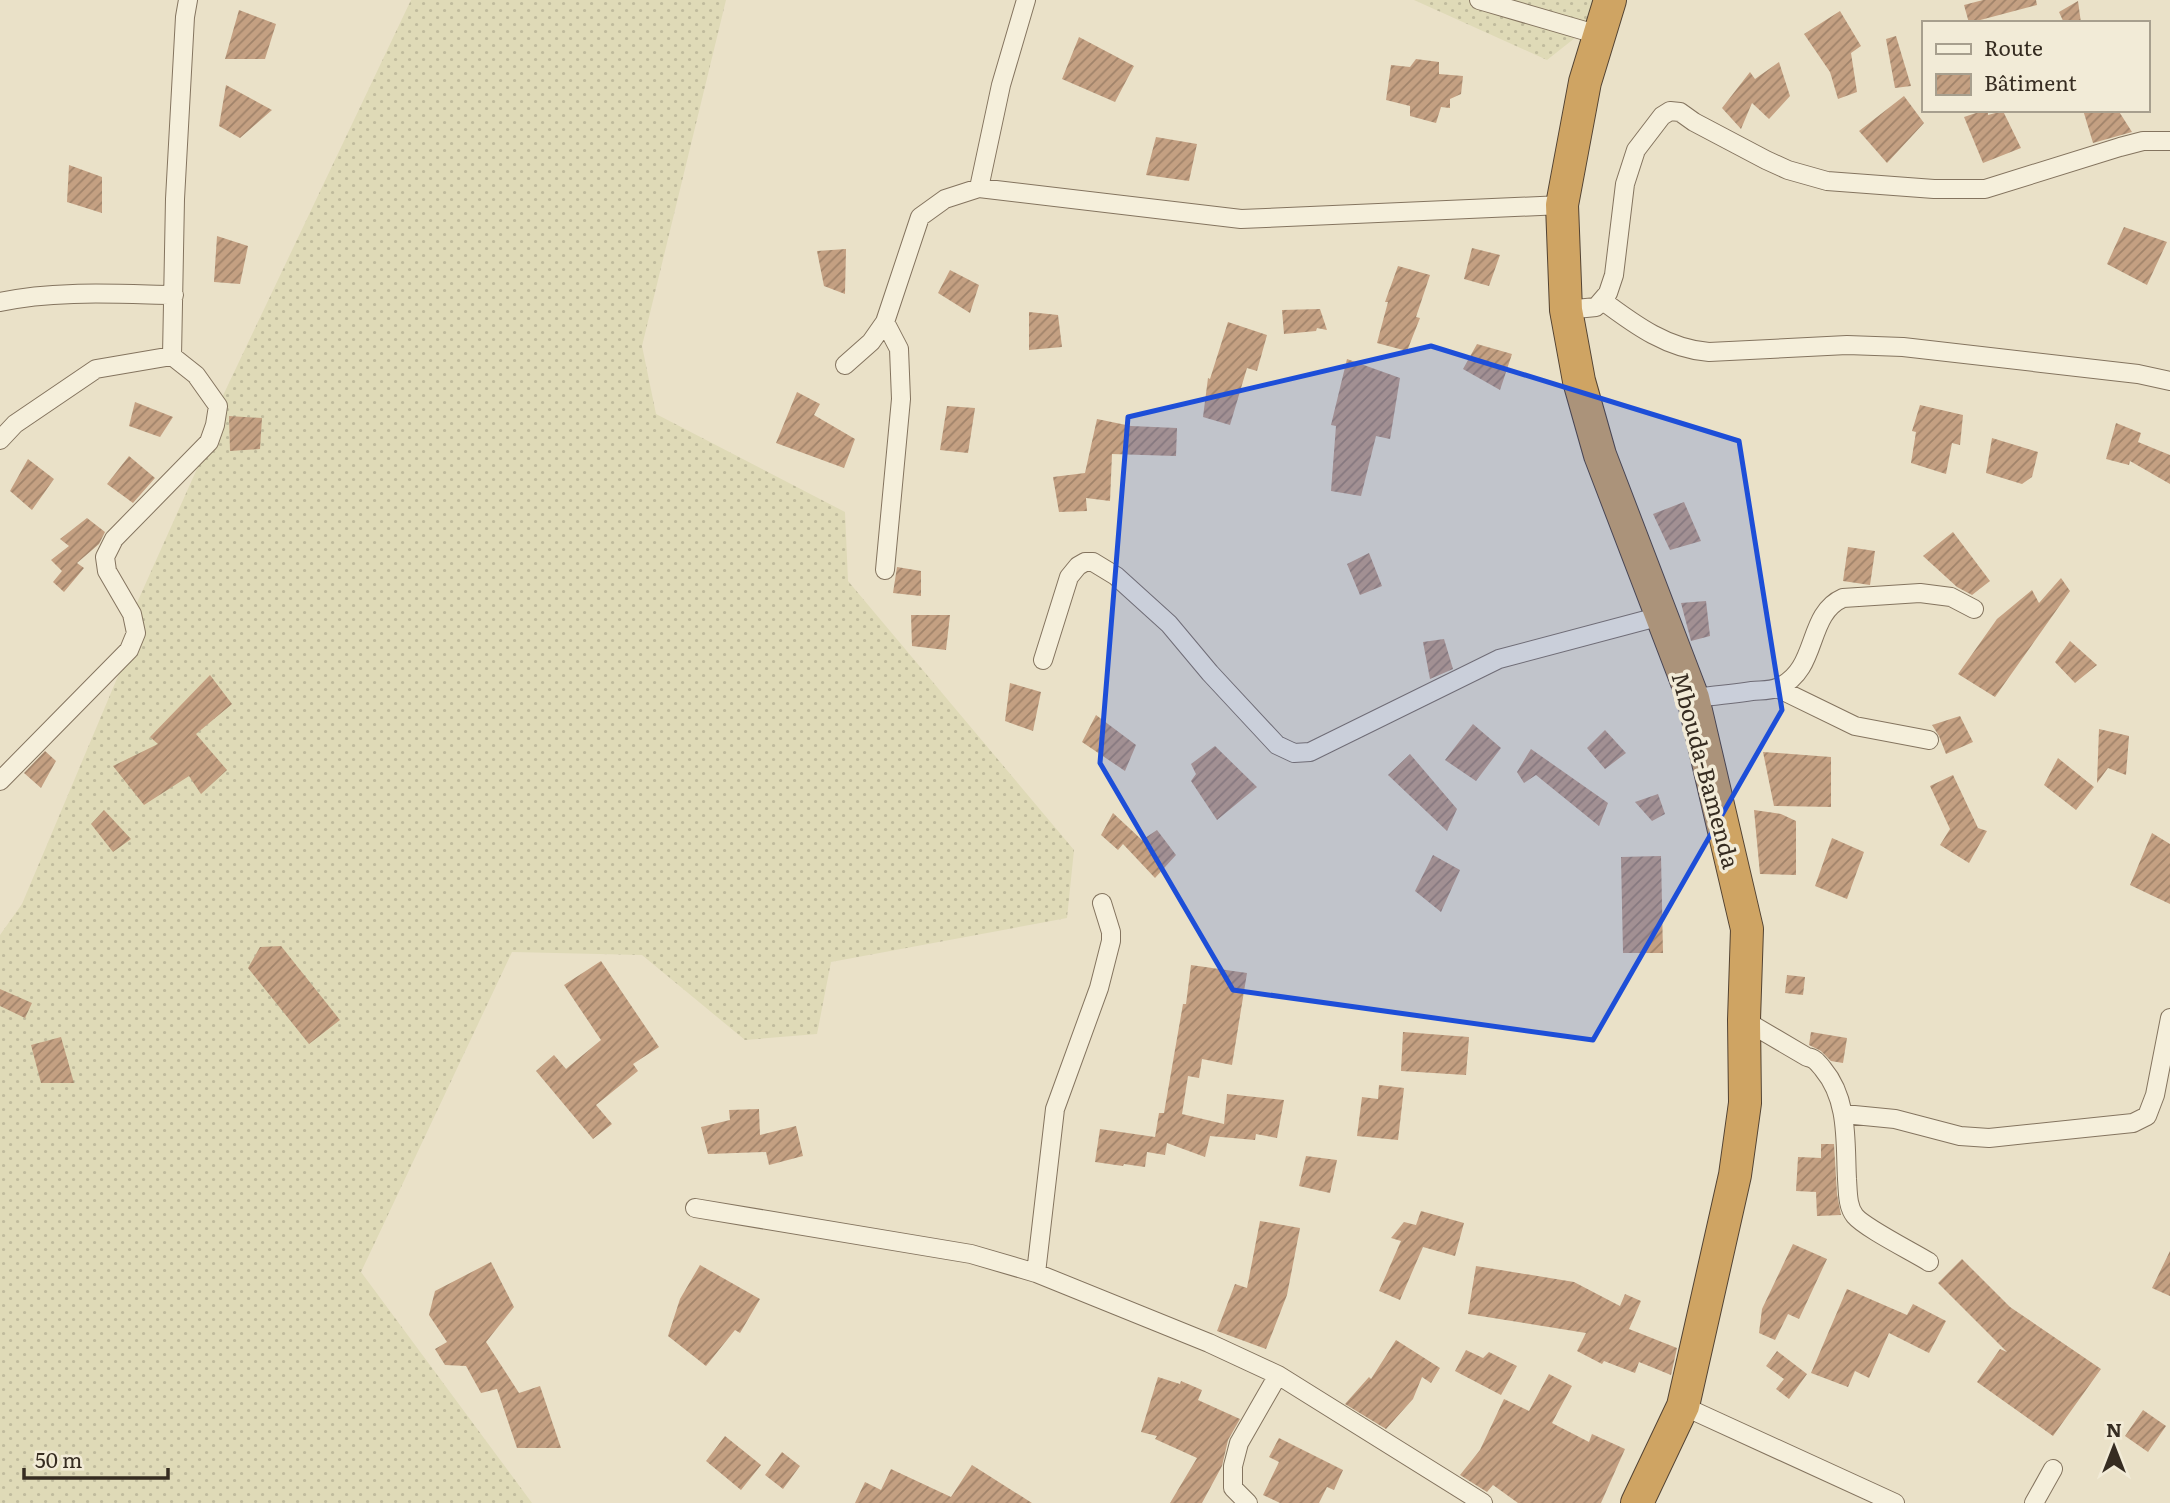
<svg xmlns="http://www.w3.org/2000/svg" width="2170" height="1503" font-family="Literata,serif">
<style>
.farmland{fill:url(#farmland-dots)}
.building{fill:url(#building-hatch)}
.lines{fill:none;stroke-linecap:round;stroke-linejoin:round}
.street-casing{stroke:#84745f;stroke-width:20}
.highway-casing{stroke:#534333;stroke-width:34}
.street{stroke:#f5efdb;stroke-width:18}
.highway{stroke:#cfa463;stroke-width:32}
.marked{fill:#1d4ed8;fill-opacity:0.2;stroke:#1d4ed8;stroke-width:5;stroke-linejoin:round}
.labels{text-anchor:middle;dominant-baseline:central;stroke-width:7;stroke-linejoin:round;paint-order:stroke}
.street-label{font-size:23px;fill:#362c21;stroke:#f2ebd7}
</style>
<defs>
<pattern id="farmland-dots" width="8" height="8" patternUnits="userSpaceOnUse" patternTransform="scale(1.75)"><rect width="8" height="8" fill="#dfdab7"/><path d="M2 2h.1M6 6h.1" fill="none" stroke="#c0bb9d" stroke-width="1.8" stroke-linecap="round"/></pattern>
<pattern id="building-hatch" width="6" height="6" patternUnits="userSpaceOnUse" patternTransform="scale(1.75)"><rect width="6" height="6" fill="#c4a082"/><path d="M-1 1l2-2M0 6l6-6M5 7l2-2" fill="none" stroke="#a0836a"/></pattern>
</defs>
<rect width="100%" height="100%" fill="#eae1c8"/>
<path class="farmland" d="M411 0H726L642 346 656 414 845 512 848 581 1074 850 1067 918 831 962 817 1034 745 1040 642 955 512 952 361 1272 532 1503H0V935L22 904 129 650 132 614 209 442 218 406Z
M1414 0H1623L1547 60Z"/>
<path class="building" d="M1983 0H2036L2037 5 1969 23 1964 5Z
M2078 1 2081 23H2064L2059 12Z
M239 10 276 24 265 59H225Z
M1840 11 1861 46 1851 53 1857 92 1838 99 1830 72 1804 34Z
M1896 36 1911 86 1895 88 1886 39Z
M1079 37 1134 66 1115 102 1062 79Z
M1416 59 1439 62V74L1463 76 1461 94 1450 99V108L1441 107 1436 123 1410 116V106L1386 100 1391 65 1410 67Z
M1779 62 1790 96 1769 119 1752 103 1741 129 1722 108 1750 72 1755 79Z
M226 85 272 110 240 138 219 126Z
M1904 96 1924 123 1887 163 1859 131Z
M1985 110H1988V115L2003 111 2021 148 1983 163 1964 117Z
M2083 110H2118L2132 132 2093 143Z
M1156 137 1197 144 1189 181 1146 175Z
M69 165 102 177V213L67 202Z
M2124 227 2167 242 2147 285 2107 264Z
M217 236 248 246 240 284 214 282Z
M1472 248 1500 255 1489 286 1464 279Z
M846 249 845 294 824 286 817 251Z
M1398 266 1430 275 1416 317 1420 318 1407 351 1377 343 1388 302H1385Z
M950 270 979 285 970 313 938 293Z
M1320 309 1327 330 1317 328 1316 331 1284 334 1282 310Z
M1029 312 1058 315 1062 347 1029 350Z
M1228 322 1267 335 1257 371 1247 368 1230 425 1203 417 1208 378 1210 379Z
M1477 344 1512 354 1500 390 1463 369Z
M1347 359 1400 378 1390 439 1376 436 1361 496 1331 491 1336 426 1331 425Z
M797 392 820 404 814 415 855 439 844 468 776 443Z
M135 402 173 417 160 437 129 426Z
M1920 405 1963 415 1960 445 1952 443 1946 474 1911 463 1916 432 1912 431Z
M947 406 975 408 968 453 940 450Z
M229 416 262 418 260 449 230 451Z
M1097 419 1131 426 1177 428 1176 456 1112 454 1110 501 1086 498 1087 511 1059 512 1053 477 1085 473Z
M2116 423 2141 433 2138 442 2170 455V484L2130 461 2129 465 2106 459Z
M1992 438 2038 452 2032 477 2022 484 1986 473Z
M129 456 155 478 133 503 107 484Z
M28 459 54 479 32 510 10 491Z
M1684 502 1701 541 1670 550 1653 514Z
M87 518 105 532 99 544 77 563 84 568 64 592 53 582 62 571 51 560 69 546 60 539Z
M1953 532 1990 581 1972 595 1957 587 1923 556Z
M1848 547 1875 551 1870 585 1843 581Z
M1369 553 1382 586 1360 595 1347 564Z
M897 567 921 571V596L893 593Z
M2061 578 2070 591 1995 697 1958 674 1997 619 2032 590 2039 603Z
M1706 601 1710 636 1691 641 1681 603Z
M911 615H950L946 650 912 646Z
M1444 639 1453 669 1430 679 1423 642Z
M2070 641 2097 665 2075 683 2055 662Z
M210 675 232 704 196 734 227 770 201 794 189 776 144 805 113 766 158 744 150 737Z
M1010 683 1041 692 1033 731 1005 721Z
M1096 715 1136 745 1125 771 1082 742Z
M1960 716 1973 742 1946 754 1939 736 1932 725Z
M1473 724 1501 748 1476 781 1445 760Z
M2099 729 2129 736 2126 775 2108 768 2097 783Z
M1605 730 1626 753 1605 769 1587 748Z
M1215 746 1257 787 1217 820 1191 781 1196 774 1191 764Z
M1531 749 1608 803 1599 826 1536 775 1524 783 1517 772Z
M45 751 56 761 41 788 24 773Z
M1763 752 1831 757V807L1774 806Z
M1410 754 1457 809 1447 831 1388 775Z
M2058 758 2094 787 2076 810 2044 785Z
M1953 775 1978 828 1987 831 1969 863 1940 845 1950 829 1930 786Z
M1658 794 1665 814 1652 821 1635 802Z
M104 810 131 839 113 852 91 824Z
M1754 810 1781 814 1796 821V875L1760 874Z
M1113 813 1142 840 1157 830 1176 855 1155 878 1123 844 1118 850 1101 835Z
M2152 833 2170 844V904L2130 885Z
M1832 838 1864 852 1847 899 1815 886Z
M1433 855 1460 870 1441 912 1415 891Z
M1661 856 1663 953H1623L1621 857Z
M281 946 340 1020 309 1044 248 968 260 947Z
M601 961 659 1047 633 1064 638 1071 596 1105 612 1124 593 1139 536 1071 554 1055 566 1069 601 1040 564 985Z
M1191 965 1247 973 1232 1065 1202 1059 1199 1078 1188 1076 1182 1114 1224 1124 1227 1094 1284 1100 1277 1138 1256 1134 1255 1140 1210 1136 1205 1157 1167 1143 1165 1155 1147 1152 1145 1167 1124 1164 1123 1166 1095 1162 1100 1129 1155 1137 1159 1113H1164L1183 1004H1186Z
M1787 975 1805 977 1803 995 1785 993Z
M0 989 32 1003 25 1018 0 1006Z
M1403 1032 1469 1037 1466 1075 1401 1071Z
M1811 1032 1847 1038 1843 1063 1831 1061 1821 1051 1809 1045Z
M61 1037 74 1083H41L31 1045Z
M1379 1085 1404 1088 1398 1140 1357 1136 1362 1097 1378 1099Z
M759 1109 760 1135 796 1126 803 1156 769 1165 766 1152 708 1154 701 1127 730 1120 729 1110Z
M1821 1144H1834L1837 1194 1841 1215 1817 1216 1816 1192 1796 1191 1798 1157 1821 1158Z
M1306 1156 1337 1160 1330 1193 1299 1186Z
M1421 1211 1464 1223 1455 1256 1423 1247 1400 1300 1379 1291 1401 1241 1391 1238 1404 1222 1416 1225Z
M1260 1221 1300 1228 1287 1295 1266 1349 1217 1331 1235 1284 1247 1288Z
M1793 1244 1827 1259 1799 1319 1788 1314 1775 1340 1759 1333 1762 1309Z
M2170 1251V1296L2152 1288Z
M1962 1259 2010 1307 2101 1369 2053 1436 1977 1382 2000 1349 2007 1352 1938 1283Z
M491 1262 514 1307 486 1342 519 1393 540 1386 561 1448H517L497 1389 481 1393 466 1366 445 1365 435 1349 447 1342 429 1315 435 1291Z
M700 1265 760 1299 740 1333 735 1330 706 1366 668 1336 680 1299Z
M1476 1266 1574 1282 1620 1306 1625 1294 1641 1301 1629 1329 1677 1348 1671 1375 1639 1362 1635 1373 1604 1361 1602 1364 1577 1351 1586 1333 1468 1314Z
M1847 1289 1907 1315 1913 1304 1946 1321 1929 1353 1889 1333 1869 1378 1855 1371 1848 1387 1811 1373Z
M1396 1340 1440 1368 1431 1383 1422 1377 1413 1399 1386 1429 1345 1404 1369 1377 1371 1379Z
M1466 1350 1483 1358 1489 1352 1517 1366 1501 1395 1455 1371Z
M1777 1351 1807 1374 1789 1399 1776 1389 1784 1379 1766 1366Z
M1549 1374 1572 1386 1552 1423 1589 1442 1592 1434 1625 1449 1601 1503H1518L1493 1485 1487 1492 1460 1475 1480 1450 1504 1399 1529 1411Z
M1158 1377 1180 1384 1181 1381 1202 1390 1198 1400 1240 1419 1228 1440 1222 1466 1202 1503H1170L1197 1458 1155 1439 1157 1436 1141 1432Z
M2143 1410 2166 1426 2148 1452 2125 1436Z
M725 1436 761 1465 741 1490 706 1461Z
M1279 1438 1343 1470 1334 1490 1327 1487 1319 1503H1280L1263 1495 1279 1462 1269 1457Z
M782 1452 800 1466 783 1489 765 1475Z
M972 1465 1032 1503H855L865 1482 881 1490 891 1469 951 1497Z"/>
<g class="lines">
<g class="street-casing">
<path id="street" d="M1479 0 1599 35
M979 188 1001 85 1026 0
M1603 301C1635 325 1668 349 1709 352L1847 345 1903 347 2138 374 2170 381
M0 302C55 290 118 294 174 295
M1566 310 1596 307 1608 293 1614 275 1625 184 1636 150 1662 116 1670 111 1680 112 1694 122 1766 160 1788 170 1827 181 1934 189H1985L2120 147 2143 141H2170
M885 322 899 349 901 399 885 570
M845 365 871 342 885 322 920 217 945 199 979 188 1241 219 1562 205
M0 440 15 424 96 369 172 356 175 199 185 17 188 0
M1043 660 1069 577 1078 566 1085 562H1093L1116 576 1169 624 1210 673 1277 745 1294 753 1310 752 1499 659 1661 616
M1777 688 1855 726 1929 740
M1693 698C1712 696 1732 694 1752 691 1761 690 1771 691 1779 687 1819 669 1806 614 1843 598L1920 593 1951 597 1974 609
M0 781 129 650 136 633 132 614 107 571 105 557 114 539 209 442 215 425 218 406 196 375 172 356
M1744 1020 1807 1057C1815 1058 1818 1063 1823 1069 1849 1100 1845 1142 1847 1179 1848 1191 1847 1206 1855 1216 1865 1228 1913 1252 1929 1262
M1844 1114 1895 1119 1960 1136 1989 1138 2133 1123 2147 1116 2155 1095 2170 1018
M695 1208 971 1254 1036 1273 1209 1343 1278 1375 1483 1503
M1036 1273 1055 1109 1099 988 1111 941V932L1102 903
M1683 1406 1895 1503
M1248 1503 1233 1488V1466L1239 1443 1278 1375
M2034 1503 2053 1469"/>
</g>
<g class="highway-casing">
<path id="highway" d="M1610 0 1585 82 1562 205 1566 310 1579 381 1600 455 1693 698 1747 929 1744 1020 1745 1103 1735 1175 1683 1406 1637 1503"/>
</g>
<use href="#street" class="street"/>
<use href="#highway" class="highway"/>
</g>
<path class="marked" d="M1431 346 1739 441 1782 710 1593 1040 1233 990 1100 763 1128 417Z"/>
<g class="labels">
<g class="street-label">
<text transform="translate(1707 770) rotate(75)">Mbouda-Bamenda</text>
</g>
</g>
<rect x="1922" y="21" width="228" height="91" fill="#f2ebd7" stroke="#a79f8e" stroke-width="2"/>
<rect x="1936" y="44" width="35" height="10" fill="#f5efdb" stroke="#a79f8e" stroke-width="2"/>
<text x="1984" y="56" font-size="21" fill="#362c21">Route</text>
<rect x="1936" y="74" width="35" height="21" fill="url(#building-hatch)" stroke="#a79f8e" stroke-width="2"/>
<text x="1984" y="91" font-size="21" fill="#362c21">Bâtiment</text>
<g transform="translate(2114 1447)" stroke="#f2ebd7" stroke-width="5" paint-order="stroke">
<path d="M0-5L12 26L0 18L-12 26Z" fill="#362c21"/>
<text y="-10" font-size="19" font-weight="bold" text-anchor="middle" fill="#362c21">N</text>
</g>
<path d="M24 1468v10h144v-10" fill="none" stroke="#362c21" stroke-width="3.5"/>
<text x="35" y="1468" font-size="21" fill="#362c21" stroke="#f2ebd7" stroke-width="5" paint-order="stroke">50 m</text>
</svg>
